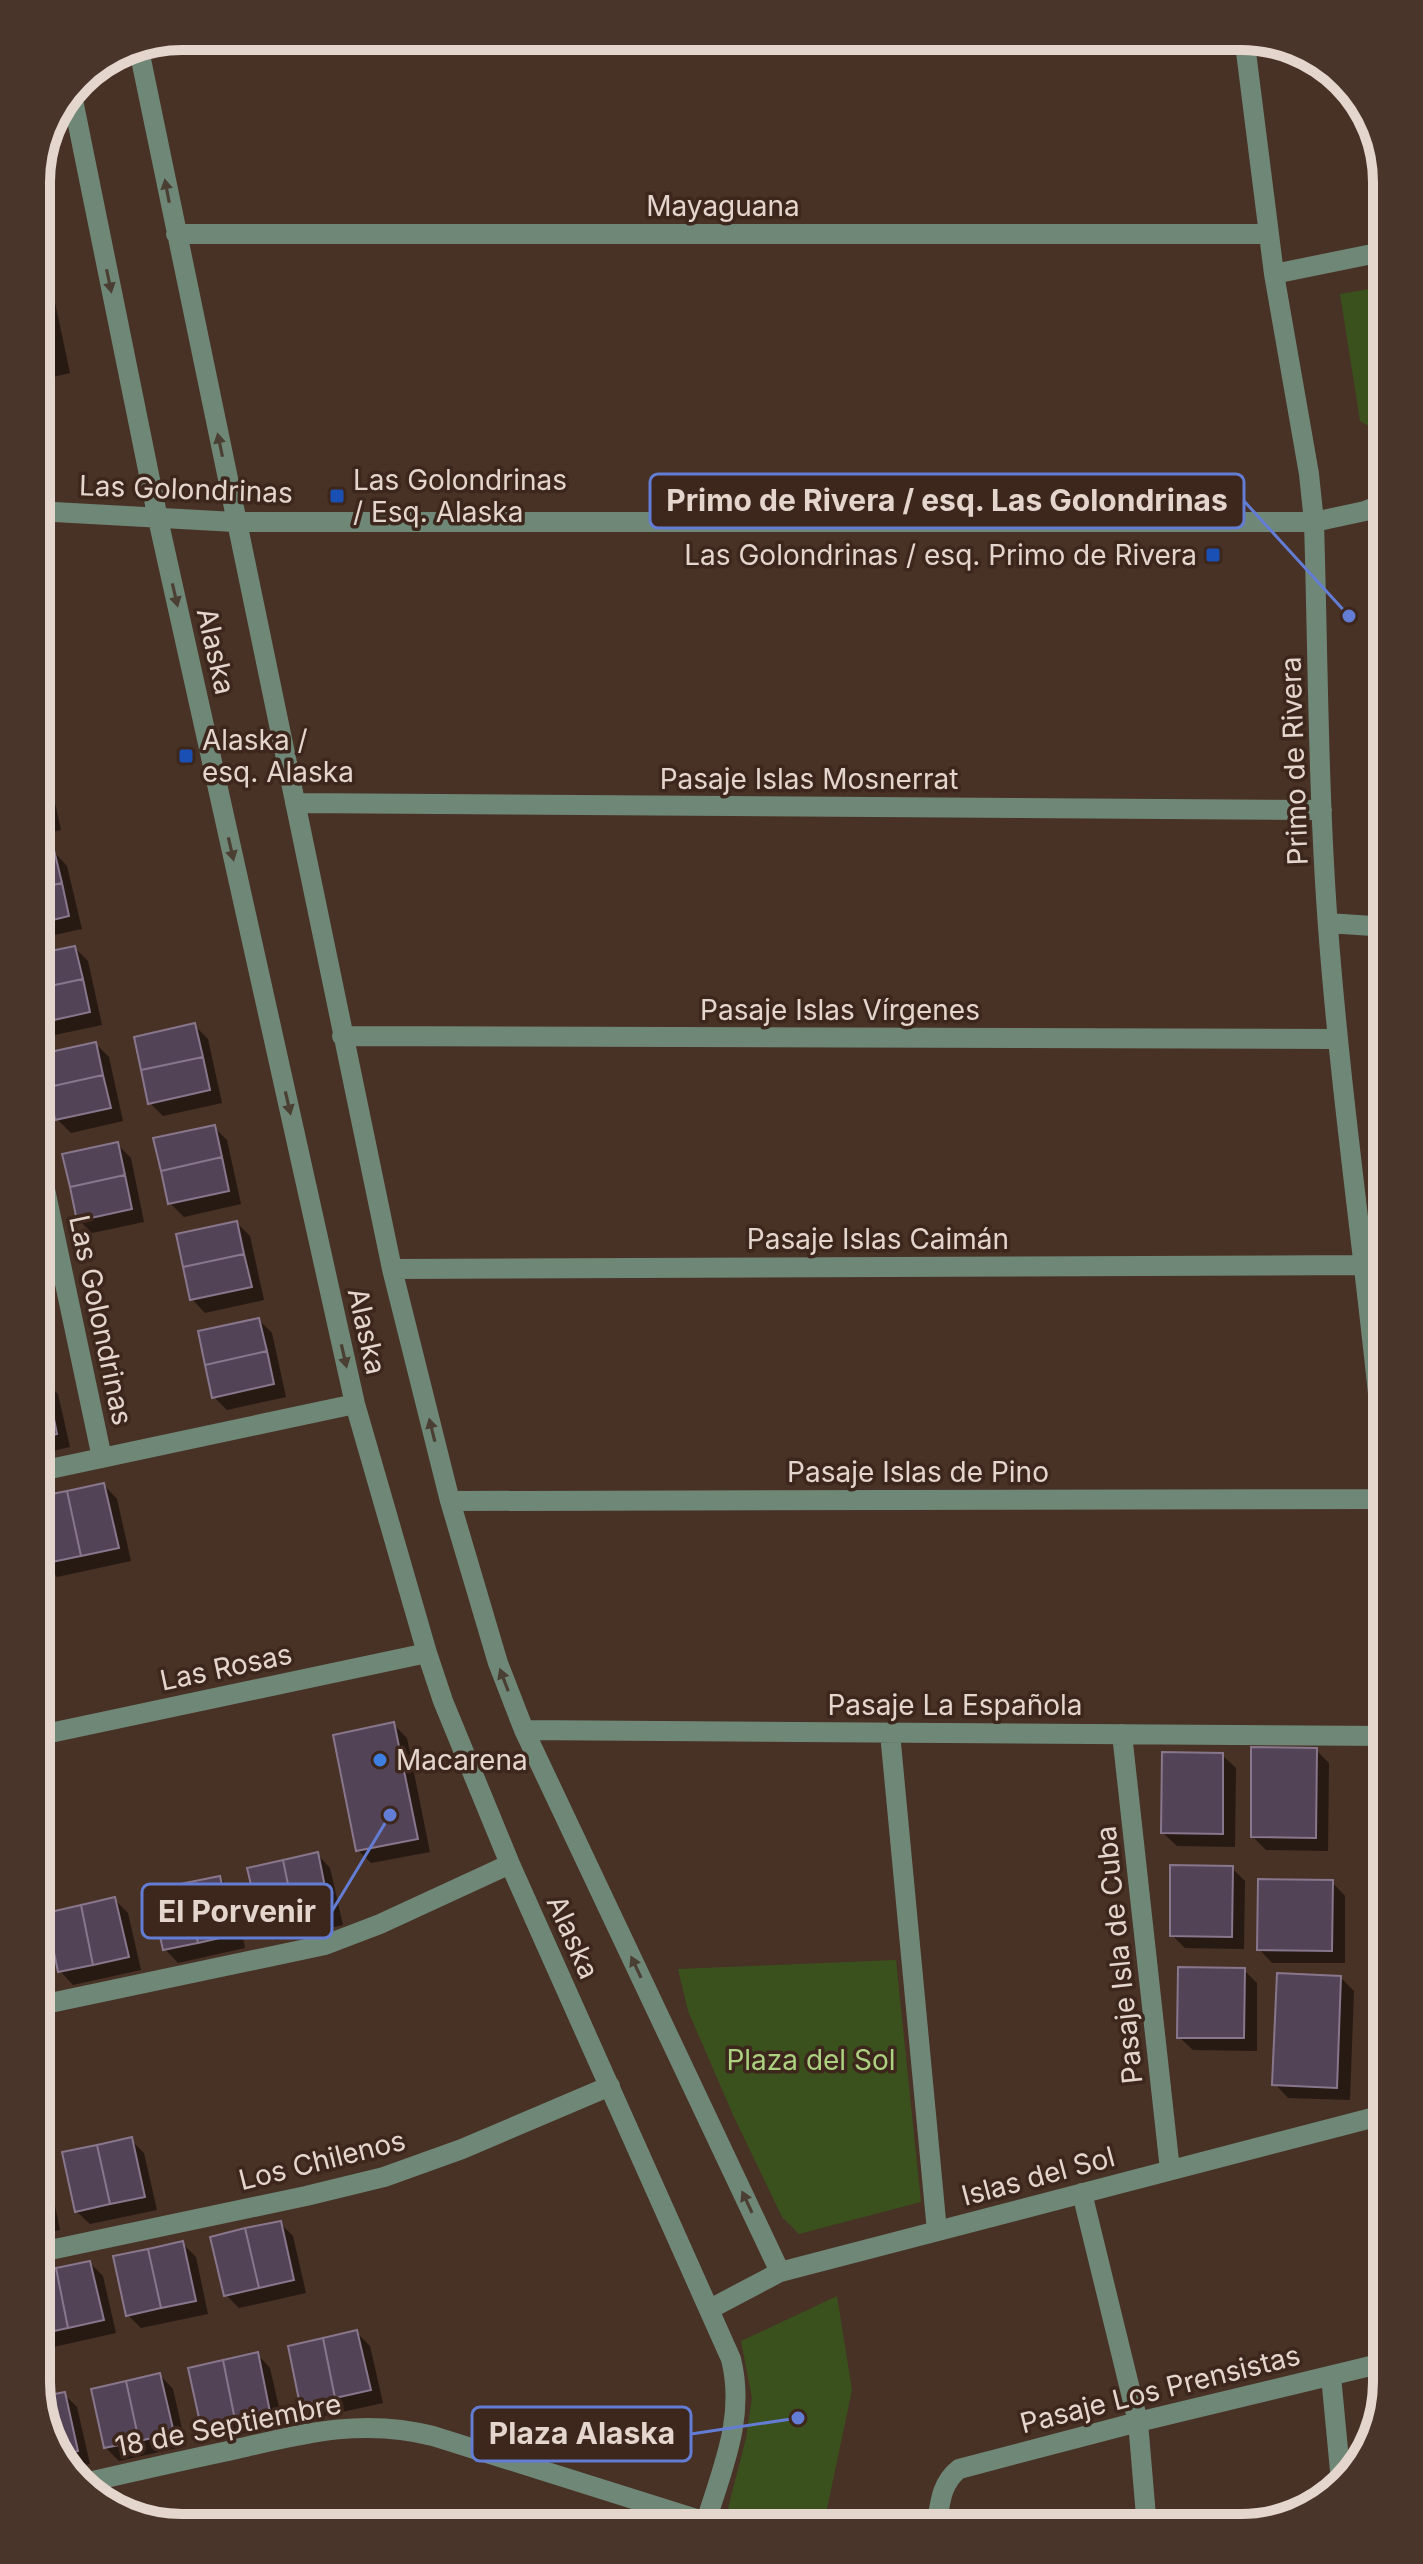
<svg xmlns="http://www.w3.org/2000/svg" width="1423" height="2564" font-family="Inter,sans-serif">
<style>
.green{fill:#3a511d}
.shadow{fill:#0007}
.building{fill:#534357;stroke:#88768c;stroke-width:2}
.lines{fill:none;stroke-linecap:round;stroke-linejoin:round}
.minor{stroke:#6f8776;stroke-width:20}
.oneway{fill:#4a3f32}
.transit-dot{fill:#1a4fb4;stroke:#3d271c;stroke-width:3}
.shop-dot{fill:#3f7fe0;stroke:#3d271c;stroke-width:3}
.labels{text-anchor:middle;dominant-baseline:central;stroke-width:7;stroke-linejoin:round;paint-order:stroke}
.street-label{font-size:28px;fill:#e4d5cd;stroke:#3d271c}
.poi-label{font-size:28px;fill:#e4d5cd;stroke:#3d271c;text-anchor:start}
.park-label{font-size:28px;fill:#acd181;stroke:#3d271c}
.rim{fill:none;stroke:#e4d5cd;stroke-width:10}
.leader{fill:none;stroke:#637dd4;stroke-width:3}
.callout-dot{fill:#637dd4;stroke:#3d271c;stroke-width:3}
.callout{fill:#3d271c;stroke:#637dd4;stroke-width:3}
.callout-label{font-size:30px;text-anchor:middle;font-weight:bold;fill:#e4d5cd}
</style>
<rect width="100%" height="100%" fill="#483125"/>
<path class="green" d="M1369 289 1376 319 1387 318V431L1383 434 1360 421 1340 294Z
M896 1960 921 2202 799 2234 782 2217 734 2117 688 2011 678 1969Z
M837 2296 852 2390 823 2528H723L746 2438 752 2398 741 2341Z"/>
<path class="shadow" d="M36 276 53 293 70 373 36 381Z
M36 755 47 767 61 830 36 836Z
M54 852 67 866 82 929 36 939V856Z
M75 948 88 961 102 1025 50 1036 37 1023Z
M194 1025 208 1039 222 1103 163 1116 150 1103Z
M96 1044 109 1057 123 1121 71 1133 57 1119Z
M214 1127 227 1140 241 1204 184 1217 170 1203Z
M117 1144 131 1158 144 1222 92 1233 79 1220Z
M237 1223 250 1236 264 1300 205 1313 192 1299Z
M259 1320 272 1333 286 1397 227 1410 214 1397Z
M45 1381 58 1394 70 1447 36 1455V1383Z
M104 1485 117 1499 131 1561 57 1577 44 1563Z
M36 1619 41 1624 54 1687 36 1690Z
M394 1725 407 1738 430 1852 371 1863 358 1850Z
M1316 1750 1329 1763 1328 1851 1266 1850 1253 1837Z
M1222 1755 1236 1768 1235 1847 1177 1846 1163 1833Z
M317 1854 330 1868 343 1925 276 1940 263 1926Z
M1232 1868 1245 1881 1244 1949 1185 1948 1172 1935Z
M220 1878 233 1891 245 1948 178 1963 165 1949Z
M1332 1882 1345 1896V1963H1272L1259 1949Z
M114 1899 128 1913 141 1970 73 1985 60 1971Z
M1244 1970 1257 1983V2051L1193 2050 1179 2037Z
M36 1971 40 1989 36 1990Z
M1340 1977 1354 1991 1350 2100 1288 2098 1275 2084Z
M131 2140 144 2153 157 2210 90 2224 76 2211Z
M36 2160 48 2172 60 2230 36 2235Z
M280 2223 293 2236 306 2293 239 2308 226 2295Z
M182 2243 196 2257 208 2314 141 2328 128 2315Z
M90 2263 103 2276 116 2333 49 2348 36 2335V2274Z
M356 2332 370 2346 383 2403 315 2418 302 2404Z
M257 2354 270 2368 283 2425 216 2439 203 2426Z
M160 2375 173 2389 186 2446 119 2461 105 2447Z
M64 2394 77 2407 90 2464 72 2468 47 2438Z
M118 2500 131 2513 103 2504Z"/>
<path class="building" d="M36 282 52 354 36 357Z
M41 784 49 817 36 820V785Z
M54 850 62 883 36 889V854Z
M62 883 69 916 36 924V889Z
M75 946 83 979 36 989V954Z
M83 979 90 1012 36 1024V989Z
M195 1023 203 1057 141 1070 134 1037Z
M96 1042 103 1075 49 1087 41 1054Z
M203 1057 210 1090 148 1104 141 1070Z
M103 1075 111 1108 55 1120 49 1087Z
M215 1125 222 1157 161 1171 153 1138Z
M118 1142 125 1175 70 1187 62 1154Z
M222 1157 229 1191 168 1204 161 1171Z
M125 1175 132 1209 77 1221 70 1187Z
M237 1221 244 1254 183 1267 176 1234Z
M244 1254 252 1287 190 1300 183 1267Z
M259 1318 267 1351 205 1365 198 1331Z
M267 1351 274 1384 212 1398 205 1365Z
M46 1379 57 1434 36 1439V1381Z
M104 1483 119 1548 81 1556 67 1491Z
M67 1491 81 1556 42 1564 36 1537V1497Z
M394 1722 418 1839 356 1851 333 1735Z
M1251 1747 1317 1748 1316 1838 1251 1837Z
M1162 1752 1223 1753V1834L1161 1833Z
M318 1852 330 1912 295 1919 283 1860Z
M283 1860 295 1919 261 1927 247 1868Z
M1170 1865 1233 1866 1232 1937 1170 1936Z
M220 1876 233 1935 198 1943 185 1883Z
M1258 1879 1333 1880 1332 1951 1257 1950Z
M185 1883 198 1943 163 1950 150 1891Z
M115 1897 129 1957 93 1965 81 1905Z
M81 1905 93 1965 58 1972 46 1913Z
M1178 1967 1245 1968 1244 2038H1177Z
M1277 1973 1341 1976 1337 2088 1272 2085Z
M132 2137 145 2197 110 2204 97 2145Z
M97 2145 110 2204 75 2212 62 2152Z
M36 2161 48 2217 36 2219Z
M281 2221 294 2280 259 2288 245 2228Z
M245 2228 259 2288 224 2296 210 2237Z
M183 2241 196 2301 161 2308 148 2249Z
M148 2249 161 2308 126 2316 113 2256Z
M90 2261 104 2320 68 2328 56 2268Z
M56 2268 68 2328 36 2335V2272Z
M357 2330 371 2390 335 2398 323 2338Z
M323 2338 335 2398 300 2405 288 2346Z
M258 2352 270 2412 235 2420 223 2360Z
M223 2360 235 2420 201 2427 188 2368Z
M160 2373 174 2433 139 2441 126 2381Z
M126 2381 139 2441 104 2448 91 2389Z
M65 2392 78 2451 61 2455 47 2438 39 2397Z"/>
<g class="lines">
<path class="minor" d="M1244 36 1274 274 1309 474 1314 522C1318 656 1318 792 1328 927 1342 1114 1371 1299 1387 1486
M138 45 392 1269 450 1501 498 1663 524 1730 780 2272
M72 95 158 519 355 1404 427 1653 443 1701 510 1864 731 2359C746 2419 721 2471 704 2528
M176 234H1269
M1274 274 1387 251
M36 511 235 522H1314L1365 511 1387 502
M295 803 1322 810
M1328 923 1387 927
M342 1036 1337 1039
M36 1147 102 1458
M392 1269 1365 1265
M36 1472 355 1404
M450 1501 1387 1499
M524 1730 1387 1736
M890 1733 937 2231
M1122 1734 1170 2170
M36 1736 427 1653
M36 2006 325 1945 380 1924 510 1864
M1082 2193 1138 2422 1147 2528
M36 2253 306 2196 384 2177 462 2149 610 2086
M710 2309 780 2272 1387 2114
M1331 2376 1341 2481
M84 2483C132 2472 180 2461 228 2451 298 2435 360 2417 433 2436L706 2522
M936 2528C940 2505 940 2484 959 2469L1138 2422 1387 2362"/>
</g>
<defs><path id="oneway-solid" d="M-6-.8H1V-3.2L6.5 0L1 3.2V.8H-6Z" transform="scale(2)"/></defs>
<g class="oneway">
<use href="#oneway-solid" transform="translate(167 191) rotate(-101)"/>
<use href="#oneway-solid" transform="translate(109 281) rotate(78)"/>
<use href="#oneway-solid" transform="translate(220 445) rotate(-102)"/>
<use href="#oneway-solid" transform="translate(175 595) rotate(77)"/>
<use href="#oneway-solid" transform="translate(231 849) rotate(77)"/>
<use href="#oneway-solid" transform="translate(288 1103) rotate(77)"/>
<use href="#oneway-solid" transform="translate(344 1356) rotate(77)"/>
<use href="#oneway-solid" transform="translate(432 1430) rotate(-104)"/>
<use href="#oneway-solid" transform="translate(504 1680) rotate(-111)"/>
<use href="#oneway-solid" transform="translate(636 1967) rotate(-115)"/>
<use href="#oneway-solid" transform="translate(747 2202) rotate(-115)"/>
</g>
<g class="transit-dot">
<rect x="329" y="488" width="16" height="16" rx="4"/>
<rect x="1205" y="547" width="16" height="16" rx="4"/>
<rect x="178" y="748" width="16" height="16" rx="4"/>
</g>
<circle class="shop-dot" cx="380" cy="1760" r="8"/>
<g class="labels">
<g class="street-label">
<text x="723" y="206">Mayaguana</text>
<text transform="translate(186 489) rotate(2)">Las Golondrinas</text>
<text transform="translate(216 651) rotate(77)">Alaska</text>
<text transform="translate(1294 761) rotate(-92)">Primo de Rivera</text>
<text x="809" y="779">Pasaje Islas Mosnerrat</text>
<text x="840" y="1010">Pasaje Islas Vírgenes</text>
<text x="878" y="1239">Pasaje Islas Caimán</text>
<text transform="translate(101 1320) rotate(78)">Las Golondrinas</text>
<text transform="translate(367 1331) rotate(77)">Alaska</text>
<text x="918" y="1472">Pasaje Islas de Pino</text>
<text transform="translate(226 1667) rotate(-12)">Las Rosas</text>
<text x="955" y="1705">Pasaje La Española</text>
<text transform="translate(573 1937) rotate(66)">Alaska</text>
<text transform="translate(1119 1955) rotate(-96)">Pasaje Isla de Cuba</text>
<text transform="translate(322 2160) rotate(-14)">Los Chilenos</text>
<text transform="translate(1038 2176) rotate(-15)">Islas del Sol</text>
<text transform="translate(1160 2389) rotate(-14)">Pasaje Los Prensistas</text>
<text transform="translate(228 2425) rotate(-11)">18 de Septiembre</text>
</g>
<g class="poi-label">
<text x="353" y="480">Las Golondrinas<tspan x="353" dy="32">/ Esq. Alaska</tspan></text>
<text x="1197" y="555" text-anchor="end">Las Golondrinas / esq. Primo de Rivera</text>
<text x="202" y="740">Alaska /<tspan x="202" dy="32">esq. Alaska</tspan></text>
<text x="396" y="1760">Macarena</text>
</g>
<g class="park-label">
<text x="811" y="2060">Plaza del Sol</text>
</g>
</g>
<path d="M0 0H1423V2564H0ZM182 50H1241A132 132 0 0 1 1373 182V2382A132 132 0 0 1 1241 2514H182A132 132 0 0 1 50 2382V182A132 132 0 0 1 182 50Z" fill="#4a352a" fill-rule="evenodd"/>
<path class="rim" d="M182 50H1241A132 132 0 0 1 1373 182V2382A132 132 0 0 1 1241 2514H182A132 132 0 0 1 50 2382V182A132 132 0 0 1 182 50Z"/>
<path class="leader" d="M1349 616L1244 501M390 1815L332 1911M798 2418L691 2434"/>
<g class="callout-dot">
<circle cx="1349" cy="616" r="8"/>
<circle cx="390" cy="1815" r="8"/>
<circle cx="798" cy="2418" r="8"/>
</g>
<g class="callout">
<rect x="650" y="474" width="594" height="54" rx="8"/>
<rect x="142" y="1884" width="190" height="54" rx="8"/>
<rect x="472" y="2407" width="219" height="54" rx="8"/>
</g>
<g class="callout-label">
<text x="947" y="511">Primo de Rivera / esq. Las Golondrinas</text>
<text x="237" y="1922">El Porvenir</text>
<text x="582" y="2444">Plaza Alaska</text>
</g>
</svg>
